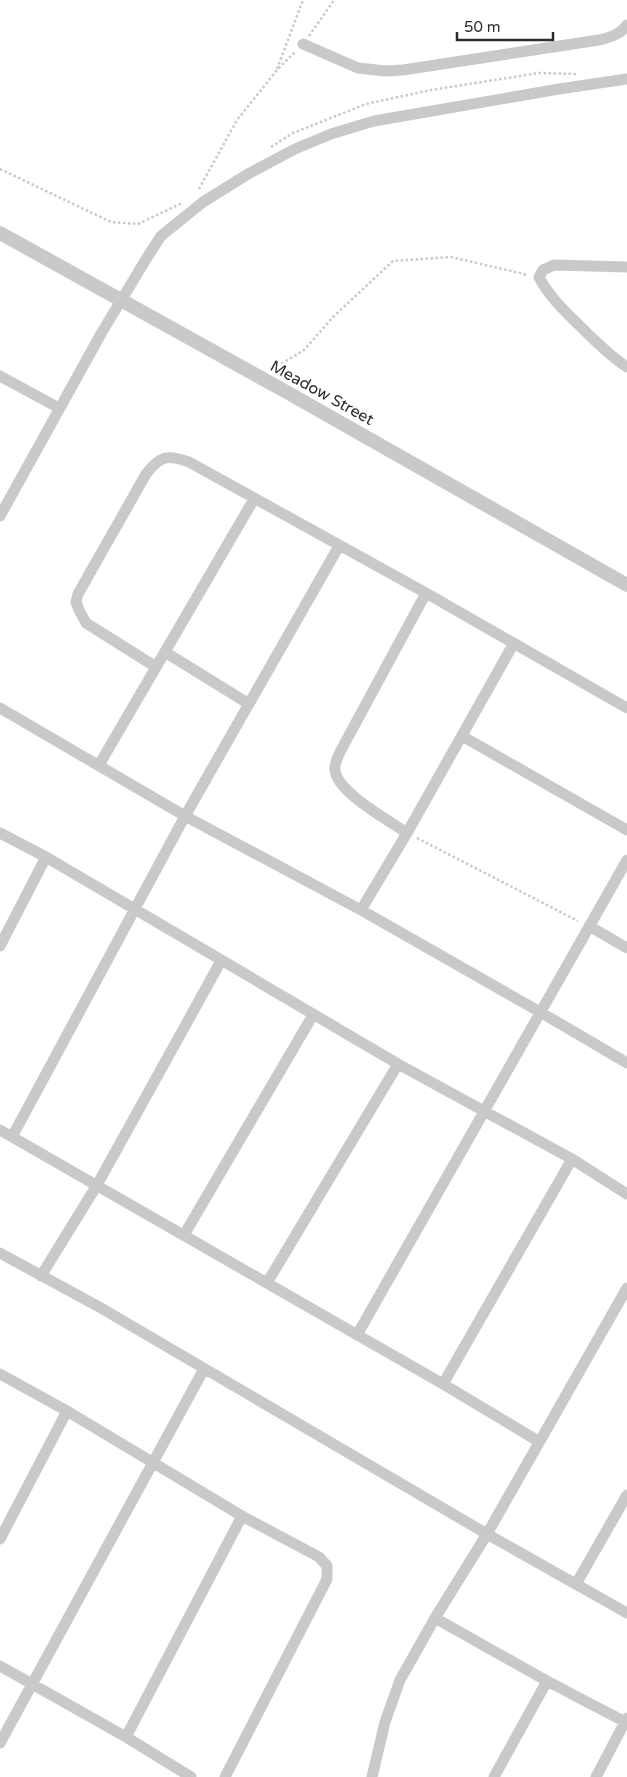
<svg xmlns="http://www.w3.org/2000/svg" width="627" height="1777" font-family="'Varela Round',sans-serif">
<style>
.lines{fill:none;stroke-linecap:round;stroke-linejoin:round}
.path{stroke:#c9c9c9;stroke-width:2.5;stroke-dasharray:2.5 2.5;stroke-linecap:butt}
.minor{stroke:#c9c9c9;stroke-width:11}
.tertiary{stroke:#c9c9c9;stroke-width:14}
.labels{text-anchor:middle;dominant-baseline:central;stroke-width:5;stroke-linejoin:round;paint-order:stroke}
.street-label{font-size:16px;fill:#2c2c2c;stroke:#fff}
</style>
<rect width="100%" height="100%" fill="#fff"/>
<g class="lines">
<path class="path" d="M309 36 334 0
M277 69 303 0
M271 147 293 133 366 104 431 90 539 73 576 74
M0 169 111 222 138 224 182 203
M199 189 237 120 277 70 296 51
M273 369 304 350 333 317 393 261 451 257 528 275
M417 838 578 921"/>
<path class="minor" d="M303 44 358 68 386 71 403 70 599 40C610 37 620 35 627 25
M627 267 554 265 543 270 539 277C550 299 571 317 588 334 601 346 612 358 627 367
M0 376 59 408
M0 516 102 332 148 256 161 236 203 202 248 174 295 149 331 134 374 121 559 89 627 79
M165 652 249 704
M156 667 86 623 79 610 76 602 78 594 146 474C160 456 167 454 189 462L426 593 627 708
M0 708 185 816 361 910 540 1012 627 1063
M462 736 627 830
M99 765 254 499
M0 833 46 857 398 1064 572 1159 627 1194
M407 833C390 821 332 790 335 767 335 762 338 757 340 752L426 593
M361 910 407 833 514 643
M589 926 627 948
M0 946 46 857
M0 1130 443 1384 538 1441
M12 1137 185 816 339 546
M184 1235 313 1015
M0 1253 101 1308 487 1534 627 1613
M41 1276 97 1185 221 961
M267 1283 398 1064
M357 1335 627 860
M0 1374 67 1411 242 1516 319 1557 327 1566V1579L323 1587 225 1777
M443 1384 572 1159
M0 1539 67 1411
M576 1584 627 1495
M435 1618 547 1681 627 1723
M0 1666 126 1737 191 1777
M126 1737 242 1516
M0 1743 204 1369
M372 1777 385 1722 400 1680 435 1618 487 1534 627 1288
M494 1777 547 1681
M596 1777 627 1718"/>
<path class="tertiary" d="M0 233 283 390 627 585"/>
</g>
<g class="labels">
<g class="street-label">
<text transform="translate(322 393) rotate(29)">Meadow Street</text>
</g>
</g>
<path d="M457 32v8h96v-8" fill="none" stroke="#2c2c2c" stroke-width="2.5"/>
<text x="464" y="32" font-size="15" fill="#2c2c2c" stroke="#ffffff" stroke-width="4" paint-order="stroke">50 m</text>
</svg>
